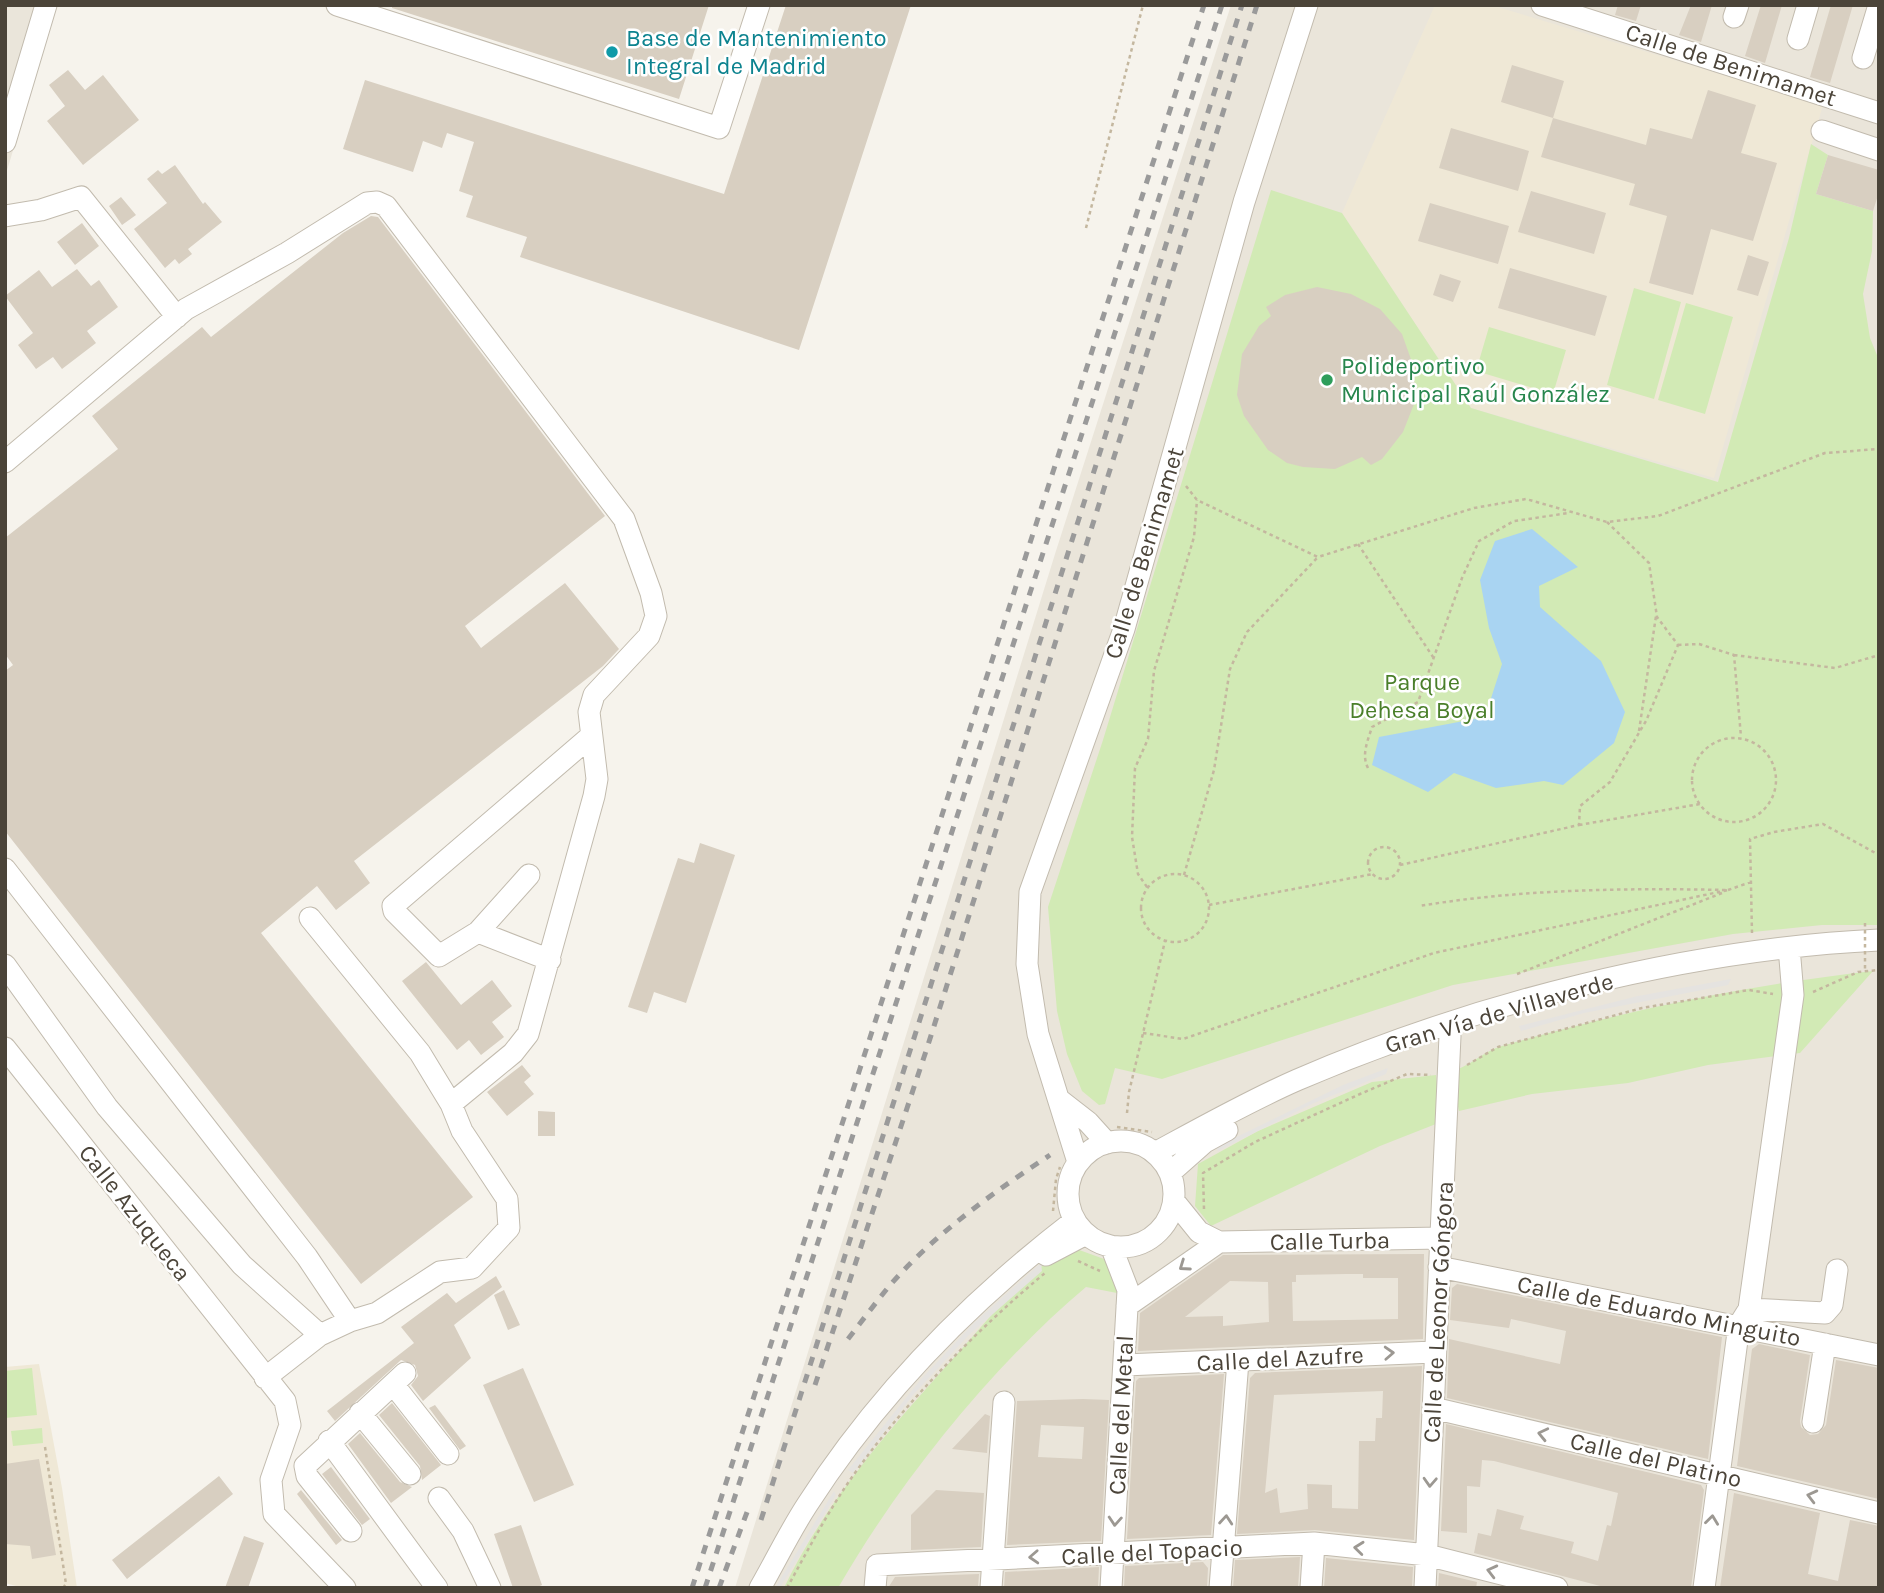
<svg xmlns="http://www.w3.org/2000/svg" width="1884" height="1593" font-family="Karla,sans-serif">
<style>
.residential{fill:#eae5da}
.education{fill:#efe8d6}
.green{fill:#d2eab5}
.parking{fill:#e5e3e0}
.water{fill:#a9d4f2}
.building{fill:#d8cfc1;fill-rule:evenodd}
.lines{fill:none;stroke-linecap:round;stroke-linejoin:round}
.minor-casing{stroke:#c2bbae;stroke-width:23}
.path{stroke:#c4b79f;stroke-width:2.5;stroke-dasharray:3.5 3.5;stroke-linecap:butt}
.minor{stroke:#fff;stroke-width:21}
.rail{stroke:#9a9a9a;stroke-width:5;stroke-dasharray:9 9;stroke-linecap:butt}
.path-bridge{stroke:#c4b79f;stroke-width:2.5;stroke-dasharray:3.5 3.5;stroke-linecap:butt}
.oneway{stroke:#9c9892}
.culture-dot{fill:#0f9aa8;stroke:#fff;stroke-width:2.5}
.leisure-dot{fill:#2e9e5b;stroke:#fff;stroke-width:2.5}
.labels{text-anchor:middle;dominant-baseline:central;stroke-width:5;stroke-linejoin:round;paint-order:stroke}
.culture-label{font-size:24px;fill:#0d838f;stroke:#fff;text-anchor:start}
.street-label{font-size:24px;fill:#4b4439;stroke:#fff}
.leisure-label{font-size:24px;fill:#27864d;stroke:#fff;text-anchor:start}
.park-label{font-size:24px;fill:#4a7f2a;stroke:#fff}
</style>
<rect width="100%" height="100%" fill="#f6f3ec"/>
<path class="residential" d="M5 5H57L5 177Z
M1231 5H1879V1588H735L1055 554Z"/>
<path class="education" d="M1435 5H1491L1823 105 1714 478 1471 408 1342 213Z
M39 1364 62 1488 77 1588H23L5 1583V1367Z"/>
<path class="green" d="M1811 144 1828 155 1816 194 1873 211 1872 251 1863 294 1870 338 1879 360V925H1822L1733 934 1453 985 1162 1079 1115 1068 1105 1104 1099 1105 1082 1091 1067 1054 1057 1011 1048 907 1103 740 1271 190 1342 213 1471 408 1718 482 1789 238Z
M1634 288 1681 302 1654 399 1607 385Z
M1686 303 1733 317 1705 414 1658 400Z
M1489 327 1566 350 1553 394 1476 371Z
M1873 971 1800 1053 1708 1065 1628 1083 1532 1094 1459 1111 1450 1072C1469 1067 1484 1051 1502 1046 1624 1011 1747 985 1873 971Z
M1436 1075 1441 1122 1380 1146 1211 1226 1195 1206 1198 1164 1258 1131 1372 1082Z
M1071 1247 1115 1263 1120 1282 1117 1293 1086 1287C992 1366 899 1482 838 1588H784C826 1500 894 1424 959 1352 992 1315 1026 1271 1071 1247Z
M32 1368 37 1415 5 1418V1371Z
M42 1428 43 1443 13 1446 11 1431Z"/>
<path class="parking" d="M1731 979 1728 985 1584 1013 1521 1031 1519 1026 1638 996Z
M1388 1068 1386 1074 1314 1103 1218 1151 1216 1147 1343 1085Z
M1041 1263 1042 1271 969 1335 913 1395 853 1473 848 1470 922 1378 974 1323Z
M834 1491 836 1495 780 1588H775Z"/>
<path class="water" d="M1532 529 1578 567 1539 586 1540 607 1601 661 1625 712 1614 743 1563 785 1544 781 1496 788 1454 773 1428 792 1372 765 1379 737 1485 717 1502 664 1489 628 1480 580 1495 541Z"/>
<path class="building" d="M392 5H709L679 99 392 8Z
M786 5H911L799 350 520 257 527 237 466 217 473 196 459 191 474 142 447 133 442 148 423 141 413 172 343 149 365 80 724 194Z
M1618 5H1641L1636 21 1615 15Z
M1691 5H1712L1701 42 1679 35Z
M1761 5H1782L1765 63 1745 56Z
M1831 5H1853L1830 83 1810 77Z
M1512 65 1564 81 1553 118 1501 102Z
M68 70 85 90 103 75 139 120 83 165 47 121 65 106 49 85Z
M1708 90 1756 105 1741 153 1777 163 1753 241 1711 229 1693 295 1649 283 1667 216 1629 205 1635 184 1541 157 1553 118 1646 145 1650 128 1692 139Z
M1451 128 1529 151 1518 191 1439 168Z
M1828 155 1879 170V192L1873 211 1816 194Z
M175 165 203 204 205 202 222 222 188 249 192 254 179 264 175 259 165 268 134 229 167 203 147 179 158 170 162 174Z
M1531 191 1606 213 1594 254 1518 232Z
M121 197 136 215 122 225 109 206Z
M1430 203 1509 226 1498 264 1418 241Z
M371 216 378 217 605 516 465 626 481 648 565 583 619 649 603 666 354 861 370 883 336 910 317 886 261 933 473 1197 361 1284 5 831V671L13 665 5 654V538L118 449 92 416 202 327 211 337 343 233Z
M82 223 99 246 75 265 57 242Z
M1748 255 1769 262 1758 296 1737 290Z
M1510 268 1607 296 1595 336 1498 308Z
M77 269 91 286 99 280 118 307 87 331 96 343 62 369 53 357 36 369 18 345 33 333 5 296 39 270 52 287Z
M1440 274 1461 281 1453 302 1433 295Z
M1317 287 1351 294 1380 309 1402 334 1413 365 1416 399 1403 432 1382 459 1371 465 1362 457 1335 469 1303 467 1287 463 1268 450 1244 416 1237 395 1242 354 1259 326 1271 316 1266 307 1285 295Z
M700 843 735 855 686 1003 654 992 647 1013 628 1007 678 858 694 863Z
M426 962 461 1005 492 980 512 1006 492 1022 504 1037 481 1055 469 1040 457 1050 402 981Z
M522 1065 531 1076 524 1082 534 1094 507 1116 487 1092Z
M538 1111 555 1112V1136H538Z
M1424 1254 1423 1339 1138 1351 1140 1313 1223 1255ZM1346 1274H1363V1278H1398V1319L1293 1321 1292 1282H1296V1275ZM1230 1281 1268 1282 1269 1322 1223 1326V1316L1185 1317Z
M496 1276 502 1287 454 1325 471 1358 423 1401 411 1385 418 1376 415 1365 401 1360 335 1421 327 1411 414 1343 401 1327 447 1293 456 1303Z
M1457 1284 1722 1337 1708 1459 1447 1398 1449 1339 1560 1364 1566 1331 1511 1319 1509 1328 1450 1320 1452 1288Z
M504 1290 520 1325 508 1330 494 1295Z
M1759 1344 1810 1355 1800 1421 1801 1427 1810 1435 1818 1434 1826 1425 1836 1360 1879 1368V1499L1737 1466 1752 1349Z
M1422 1366 1414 1540 1315 1530 1237 1534 1250 1378 1255 1373ZM1383 1391 1382 1418H1376L1375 1441H1359L1358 1509 1332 1508V1485L1307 1484 1308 1509 1280 1513 1277 1488 1265 1493 1274 1395Z
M523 1368 574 1485 534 1502 483 1385Z
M1224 1374 1211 1535 1127 1539 1136 1381 1139 1378Z
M1083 1399 1109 1400 1101 1541 1007 1545 1017 1401ZM1041 1425 1084 1427 1082 1459 1038 1457Z
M392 1403 441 1465 422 1480 420 1466 379 1415Z
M435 1405 466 1446 460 1450 429 1408Z
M985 1414 990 1416 987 1453 952 1449Z
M1446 1424 1701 1485 1704 1490 1691 1588H1608L1474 1553 1478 1533 1491 1536 1497 1509 1524 1516 1520 1529 1574 1542 1571 1553 1598 1561 1607 1525 1611 1526 1618 1493 1494 1461 1482 1460 1480 1487 1467 1486V1533L1441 1531Z
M360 1433 400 1482 412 1487 391 1503 348 1444Z
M39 1459 56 1555 32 1559 30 1546 5 1544V1464Z
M331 1467 370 1519 362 1525 322 1474Z
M219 1476 233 1494 127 1579 112 1560Z
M301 1490 342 1540 336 1545 297 1494Z
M936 1490 984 1493 981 1547 911 1550V1515Z
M1734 1493 1820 1513 1808 1574 1838 1581 1850 1520 1879 1526V1588H1720Z
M521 1525 542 1585 535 1588H513L494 1534Z
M244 1536 264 1543 248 1588H225Z
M1300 1557 1298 1588H1233L1235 1560Z
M1326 1558 1413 1567 1412 1588H1324Z
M1203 1562 1208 1568 1207 1588H1124L1125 1566Z
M1099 1567 1098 1588H1004L1005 1572Z
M1439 1573 1477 1582 1476 1588H1438Z
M979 1574 978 1588H888L895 1577Z"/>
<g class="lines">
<g class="minor-casing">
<path id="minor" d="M337 5 719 128 759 5
M1542 5 1879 113
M1734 17 1738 5
M1798 39 1808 5
M1863 58 1879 5
M1822 131 1879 150
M5 142 46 5
M5 216 41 210 81 197 177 317
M5 462 186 309 287 253 367 203 377 202 386 206 624 519 651 593 656 616 649 636 594 695 589 712 597 779 594 796 528 1034 513 1053 451 1104 462 1131 507 1199 509 1228 472 1268 440 1272 377 1313 350 1321 320 1335 265 1378
M5 869 307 1257 350 1321
M310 918 420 1053 451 1104
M478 932 529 875
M550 960 478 932 439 956 394 911 393 906 591 736
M5 965 107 1107 242 1265 320 1335
M5 1048 285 1401 290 1425 271 1480 274 1514 345 1588
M1061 1101 1088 1122 1107 1143
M1068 1194a53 53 0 1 1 106 0a53 53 0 1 1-106 0Z
M1155 1153C1201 1128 1249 1101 1297 1080 1473 1004 1687 949 1879 940
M1078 1162 1038 1034 1027 964 1030 892 1124 629 1244 202 1307 5
M1170 1173 1205 1142 1227 1130
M1174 1201 1199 1232 1219 1242
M1046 1255 1086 1234
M1439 1267 1879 1355
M1127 1306 1219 1242 1441 1238
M1749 1309 1825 1313 1832 1305 1837 1270
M1125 1365 1434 1352
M393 1384 448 1454
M1433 1408 1879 1513
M360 1413 410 1474
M1813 1422 1825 1344
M329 1441 437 1588
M439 1498 463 1531 490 1588
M351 1531 307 1476 305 1466 405 1373
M760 1588C776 1560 790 1531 807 1505 878 1394 971 1300 1075 1220
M875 1588 877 1565 1314 1543 1427 1555 1557 1588
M991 1588 1004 1402
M1111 1588 1128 1290 1111 1246
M1220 1588 1238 1361
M1311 1588 1314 1543
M1425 1588 1450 1036
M1704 1588 1737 1340 1739 1325 1749 1309 1793 995 1790 959"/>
</g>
<path class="path" d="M1086 228 1143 5
M1186 486 1197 500 1318 557 1474 508 1526 499 1607 522 1658 516 1825 453 1879 449
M1358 544 1433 657
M1678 645 1699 644 1734 655 1741 737
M1734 655 1835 668 1879 655
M1639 731 1656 616
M1692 780a42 42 0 1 1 84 0a42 42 0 1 1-84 0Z
M1368 768C1361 755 1368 740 1372 727L1418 702 1462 578 1479 541 1514 521 1569 513
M1579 825 1700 804
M1368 863a16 16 0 1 1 32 0a16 16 0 1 1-32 0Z
M1400 865 1579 825 1580 806 1610 782 1646 721 1678 645 1657 617 1649 563 1607 522
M1141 908a34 34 0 1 1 68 0a34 34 0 1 1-68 0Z
M1184 875 1214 770 1230 669 1247 632 1318 557
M1147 887 1138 874 1132 837 1135 768 1148 739 1154 671 1194 537 1197 500
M1728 890 1751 882
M1209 905 1373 874
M1752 933 1750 839 1774 832 1823 824 1879 855
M1517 974 1722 893
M1813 992 1858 972 1879 970
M1143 1033 1183 1039 1434 953 1728 890C1625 888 1522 889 1419 906
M1467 1065 1498 1047 1642 1008 1749 990 1773 994
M1127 1113 1129 1092 1165 941
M1117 1127 1152 1132
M1204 1209 1203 1173 1255 1142 1360 1094 1407 1074 1431 1075
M1053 1211 1056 1179 1060 1167
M1078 1261 1100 1271
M45 1447 66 1584 63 1588
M787 1588C804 1557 821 1525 840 1495 891 1416 973 1333 1045 1273"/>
<use href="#minor" class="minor"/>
<path class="rail" d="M848 1339C862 1321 876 1302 891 1284 936 1233 994 1192 1050 1155
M815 1385 928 1045 1257 5
M761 1520 1242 5
M692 1588 1204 5
M705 1588 1222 5
M719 1588 750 1504"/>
<path class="path-bridge" d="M1865 923V971"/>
</g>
<defs><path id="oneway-chevron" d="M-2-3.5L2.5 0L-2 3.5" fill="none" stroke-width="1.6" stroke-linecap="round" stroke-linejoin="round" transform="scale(1.75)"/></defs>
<g class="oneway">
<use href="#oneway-chevron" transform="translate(1184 1266) rotate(145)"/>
<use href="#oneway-chevron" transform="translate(1389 1353) rotate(-3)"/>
<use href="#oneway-chevron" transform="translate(1543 1434) rotate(-167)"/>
<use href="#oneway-chevron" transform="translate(1430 1482) rotate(93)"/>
<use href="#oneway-chevron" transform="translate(1812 1496) rotate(-166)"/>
<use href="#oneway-chevron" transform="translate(1226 1520) rotate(-85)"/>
<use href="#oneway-chevron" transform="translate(1712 1520) rotate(-83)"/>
<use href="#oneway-chevron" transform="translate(1115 1521) rotate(94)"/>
<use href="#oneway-chevron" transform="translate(1359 1548) rotate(-174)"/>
<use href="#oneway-chevron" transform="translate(1034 1557) rotate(177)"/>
<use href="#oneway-chevron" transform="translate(1492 1571) rotate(-166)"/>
</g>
<circle class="culture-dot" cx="612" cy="52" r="7"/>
<circle class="leisure-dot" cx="1327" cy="380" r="7"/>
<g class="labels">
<g class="culture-label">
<text x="626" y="38">Base de Mantenimiento<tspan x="626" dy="28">Integral de Madrid</tspan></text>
</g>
<g class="street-label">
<text transform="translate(1731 65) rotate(18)">Calle de Benimamet</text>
<text transform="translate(1144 553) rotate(-73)">Calle de Benimamet</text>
<text transform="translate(1499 1013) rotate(-16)">Gran Vía de Villaverde</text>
<text transform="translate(135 1213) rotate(52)">Calle Azuqueca</text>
<text transform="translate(1330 1241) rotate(-1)">Calle Turba</text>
<text transform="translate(1659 1311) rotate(11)">Calle de Eduardo Minguito</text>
<text transform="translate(1438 1312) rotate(-87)">Calle de Leonor Góngora</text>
<text transform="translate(1280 1359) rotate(-3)">Calle del Azufre</text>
<text transform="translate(1121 1415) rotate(-87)">Calle del Metal</text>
<text transform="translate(1656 1460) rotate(13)">Calle del Platino</text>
<text transform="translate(1152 1552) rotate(-3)">Calle del Topacio</text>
</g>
<g class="leisure-label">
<text x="1341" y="366">Polideportivo<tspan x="1341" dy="28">Municipal Raúl González</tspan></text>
</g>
<g class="park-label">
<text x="1422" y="682">Parque<tspan x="1422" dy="28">Dehesa Boyal</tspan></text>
</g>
</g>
<rect width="1884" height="1593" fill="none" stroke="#4b4439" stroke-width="14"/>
</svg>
